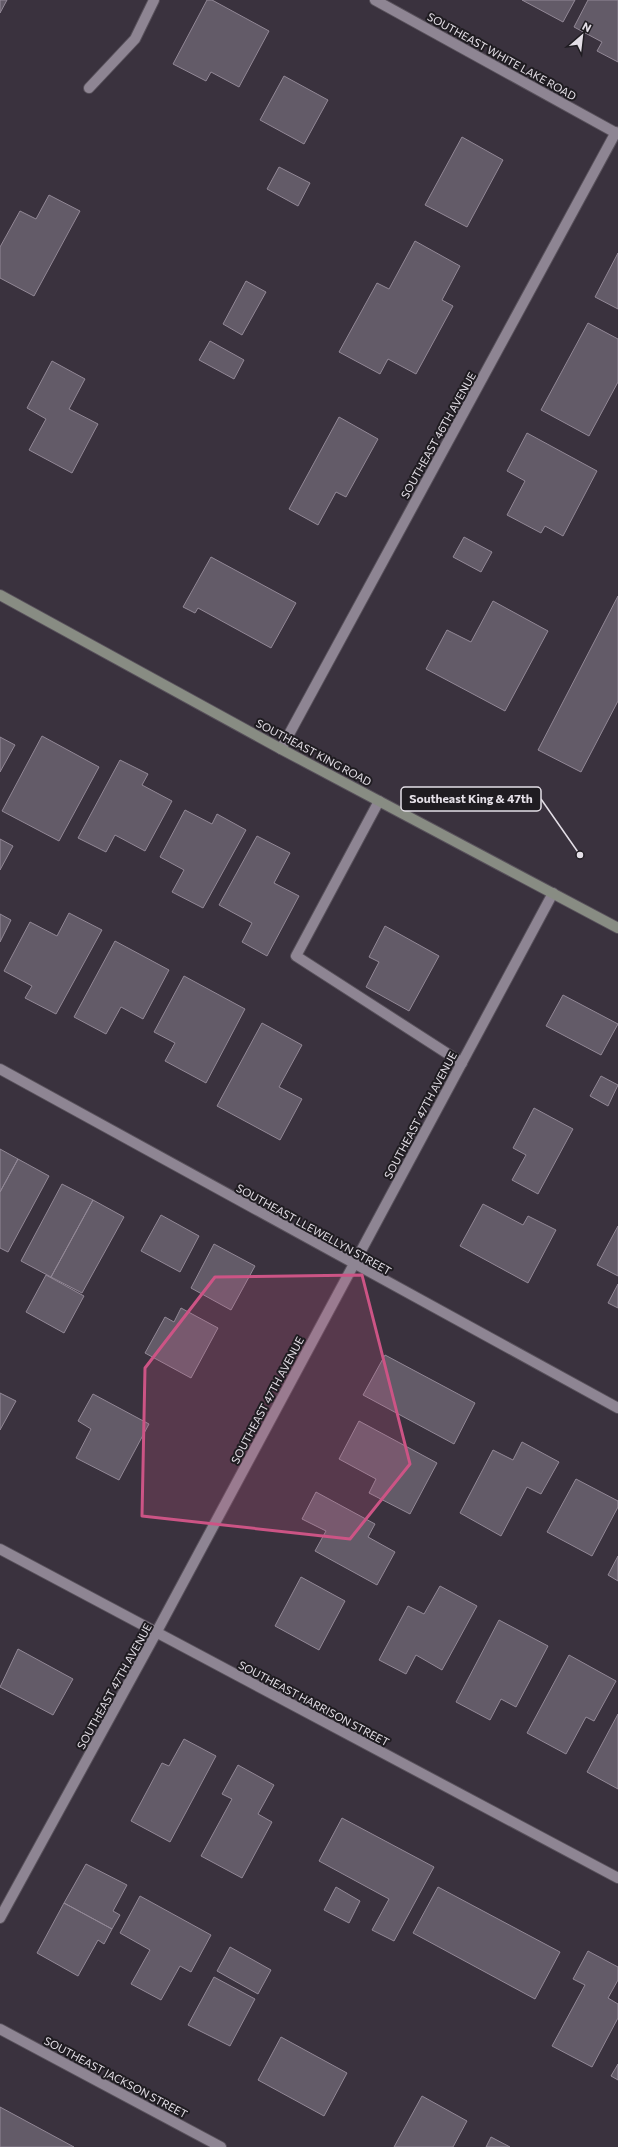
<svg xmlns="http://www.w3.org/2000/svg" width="618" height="2147" font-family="Commissioner,sans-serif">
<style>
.building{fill:#635b68;stroke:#928896}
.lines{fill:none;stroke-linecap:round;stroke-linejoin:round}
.lane-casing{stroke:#58515b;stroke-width:12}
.street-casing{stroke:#58515b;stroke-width:12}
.secondary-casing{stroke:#58515b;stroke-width:12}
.lane{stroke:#8e8593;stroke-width:10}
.street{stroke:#8e8593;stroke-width:10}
.secondary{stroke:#888c83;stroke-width:10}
.marked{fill:#cc5485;fill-opacity:0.2;stroke:#cc5485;stroke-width:3;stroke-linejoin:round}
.labels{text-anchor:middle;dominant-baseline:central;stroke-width:4;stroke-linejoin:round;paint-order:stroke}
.street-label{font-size:11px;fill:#e4dfe7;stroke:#1f1c21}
.leader{fill:none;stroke:#e4dfe7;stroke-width:1.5}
.callout-dot{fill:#e4dfe7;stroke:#1f1c21;stroke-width:1.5}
.callout{fill:#1f1c21;stroke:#e4dfe7;stroke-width:1.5}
.callout-label{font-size:12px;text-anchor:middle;font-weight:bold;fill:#e4dfe7}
</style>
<rect width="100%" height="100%" fill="#3a323e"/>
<path class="building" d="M0 0H7L0 13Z
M207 0H212L269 31 239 87 211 72 206 81 173 64Z
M522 0H575L563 22Z
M588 0H618V62L597 51 602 42 574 27Z
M284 76 328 100 304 144 260 120Z
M462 137 503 160 467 227 425 205Z
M279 167 310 183 298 206 267 189Z
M49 195 80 211 34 296 0 278V247L20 211 36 219Z
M415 241 460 266 442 300 453 306 416 374 388 359 380 374 339 352 377 283 389 289Z
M618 253V309L595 297Z
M246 281 266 292 242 335 223 324Z
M588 323 618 339V382L589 436 541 410Z
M210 341 244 360 234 379 199 360Z
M52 361 85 379 69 409 98 424 72 473 29 450 46 419 27 408Z
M339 417 378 439 346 497 336 492 318 525 289 509Z
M527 433 597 471 563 536 545 526 541 533 507 515 525 481 507 471Z
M464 537 492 552 481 572 453 557Z
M211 557 296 603 271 648 198 608 195 613 183 607Z
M618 596V701L581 772 538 750Z
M493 601 548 631 505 711 426 669 447 630 471 642Z
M42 736 99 767 59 841 2 811Z
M0 737 15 745 0 772Z
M120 760 148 774 142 785 172 801 145 851 115 835 106 852 78 838Z
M185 810 212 824 217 814 246 830 203 908 172 892 184 870 160 857Z
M257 836 290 853 274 883 299 896 267 956 242 942 252 923 219 905Z
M0 839 13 846 0 870Z
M69 913 102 930 56 1014 25 998 32 986 4 971 30 922 57 936Z
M0 914 11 920 0 942Z
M385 926 439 956 409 1011 366 987 379 962 369 957Z
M115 941 169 970 143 1019 121 1007 106 1034 74 1017Z
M184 976 245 1009 206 1083 165 1061 175 1043 154 1032Z
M563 995 618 1024 601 1055 546 1026Z
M262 1023 302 1045 279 1087 302 1099 280 1140 217 1106Z
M601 1076 618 1085 608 1106 590 1096Z
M534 1108 573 1129 538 1194 512 1180 526 1155 513 1148Z
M0 1149 18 1159 0 1192Z
M18 1159 49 1176 8 1252 0 1248V1192Z
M62 1184 93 1200 51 1277 21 1261Z
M93 1200 124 1217 82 1293 51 1277Z
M483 1204 523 1225 528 1216 556 1230 528 1283 460 1246Z
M161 1215 199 1236 180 1272 141 1251Z
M618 1226V1276L597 1265Z
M214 1244 255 1266 231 1310 191 1288Z
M46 1275 84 1296 64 1333 26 1312Z
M618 1284V1308L608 1303Z
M181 1308 218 1328 191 1378 145 1353 165 1317 174 1322Z
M385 1355 475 1403 454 1444 363 1395Z
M0 1393 16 1401 0 1430Z
M93 1394 149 1424 119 1480 76 1458 91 1429 78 1421Z
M359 1421 437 1463 410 1514 369 1493 376 1479 339 1459Z
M522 1442 559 1462 541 1494 527 1487 501 1536 460 1513 493 1450 513 1460Z
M576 1479 618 1501V1507L592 1556 547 1532Z
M316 1492 375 1524 368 1537 395 1552 377 1585 315 1551 326 1531 302 1519Z
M618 1556V1581L608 1575Z
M301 1577 345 1601 319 1650 275 1626Z
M440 1586 477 1606 442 1670 416 1655 406 1674 379 1660 408 1606 424 1614Z
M499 1620 548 1646 516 1707 501 1699 490 1720 456 1702Z
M18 1649 73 1679 53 1715 0 1687Z
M569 1655 616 1681 594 1721 586 1717 566 1754 527 1733Z
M618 1714V1789L587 1772Z
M184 1739 216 1756 170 1842 131 1821 162 1763 169 1766Z
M238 1765 274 1785 258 1814 272 1822 242 1878 201 1856 232 1799 222 1794Z
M342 1818 434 1867 394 1941 372 1930 389 1899 319 1861Z
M86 1864 127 1885 113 1911 120 1915 112 1929 64 1903Z
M336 1887 360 1901 349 1923 324 1910Z
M438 1887 560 1952 535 1999 413 1933Z
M140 1896 211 1935 191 1972 180 1966 161 2000 131 1984 150 1950 120 1933Z
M64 1903 112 1929 104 1944 98 1940 78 1976 37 1953Z
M230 1947 271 1970 258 1994 217 1971Z
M588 1951 618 1967V1980L608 1998 618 2004V2018L592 2067 552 2046 585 1985 573 1979Z
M214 1977 255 1999 230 2046 188 2025Z
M281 2037 347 2073 324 2116 258 2080Z
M618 2064V2080L611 2076Z
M422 2096 467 2121 453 2147H394Z
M0 2107 74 2147H0Z
M491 2137 510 2147H486Z"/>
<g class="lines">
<g class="lane-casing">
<path id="lane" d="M379 801 296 956 462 1063"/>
</g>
<g class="street-casing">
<path id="street" d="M375 0 618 134
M89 88 135 39 154 0
M281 749 616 132
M0 1069 618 1408
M0 1549 618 1878
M0 1918 156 1633 553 893
M0 2029 221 2147"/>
</g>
<g class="secondary-casing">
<path id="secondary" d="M0 595 281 749 618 928"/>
</g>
<use href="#lane" class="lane"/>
<use href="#street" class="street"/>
<use href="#secondary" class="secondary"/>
</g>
<path class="marked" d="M362 1275 410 1464 350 1539 142 1516 145 1368 215 1277Z"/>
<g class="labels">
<g class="street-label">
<text transform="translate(502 56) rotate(29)">SOUTHEAST WHITE LAKE ROAD</text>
<text transform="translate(438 435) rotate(-61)">SOUTHEAST 46TH AVENUE</text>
<text transform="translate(314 752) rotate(28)">SOUTHEAST KING ROAD</text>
<text transform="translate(420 1115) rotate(-62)">SOUTHEAST 47TH AVENUE</text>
<text transform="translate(314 1229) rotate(29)">SOUTHEAST LLEWELLYN STREET</text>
<text transform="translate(267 1400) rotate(-62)">SOUTHEAST 47TH AVENUE</text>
<text transform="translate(114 1686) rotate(-61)">SOUTHEAST 47TH AVENUE</text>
<text transform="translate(314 1703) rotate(28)">SOUTHEAST HARRISON STREET</text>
<text transform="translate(116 2077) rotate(28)">SOUTHEAST JACKSON STREET</text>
</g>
</g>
<path class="leader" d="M580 855L541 799"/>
<circle class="callout-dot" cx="580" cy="855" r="4"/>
<rect class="callout" x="401" y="787" width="140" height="24" rx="4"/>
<g class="callout-label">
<text x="471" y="803">Southeast King &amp; 47th</text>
</g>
<g transform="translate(582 36) rotate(28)" stroke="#1f1c21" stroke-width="3" paint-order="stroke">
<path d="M0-3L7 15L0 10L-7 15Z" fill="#e4dfe7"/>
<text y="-6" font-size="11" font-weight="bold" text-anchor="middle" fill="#e4dfe7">N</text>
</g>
</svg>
